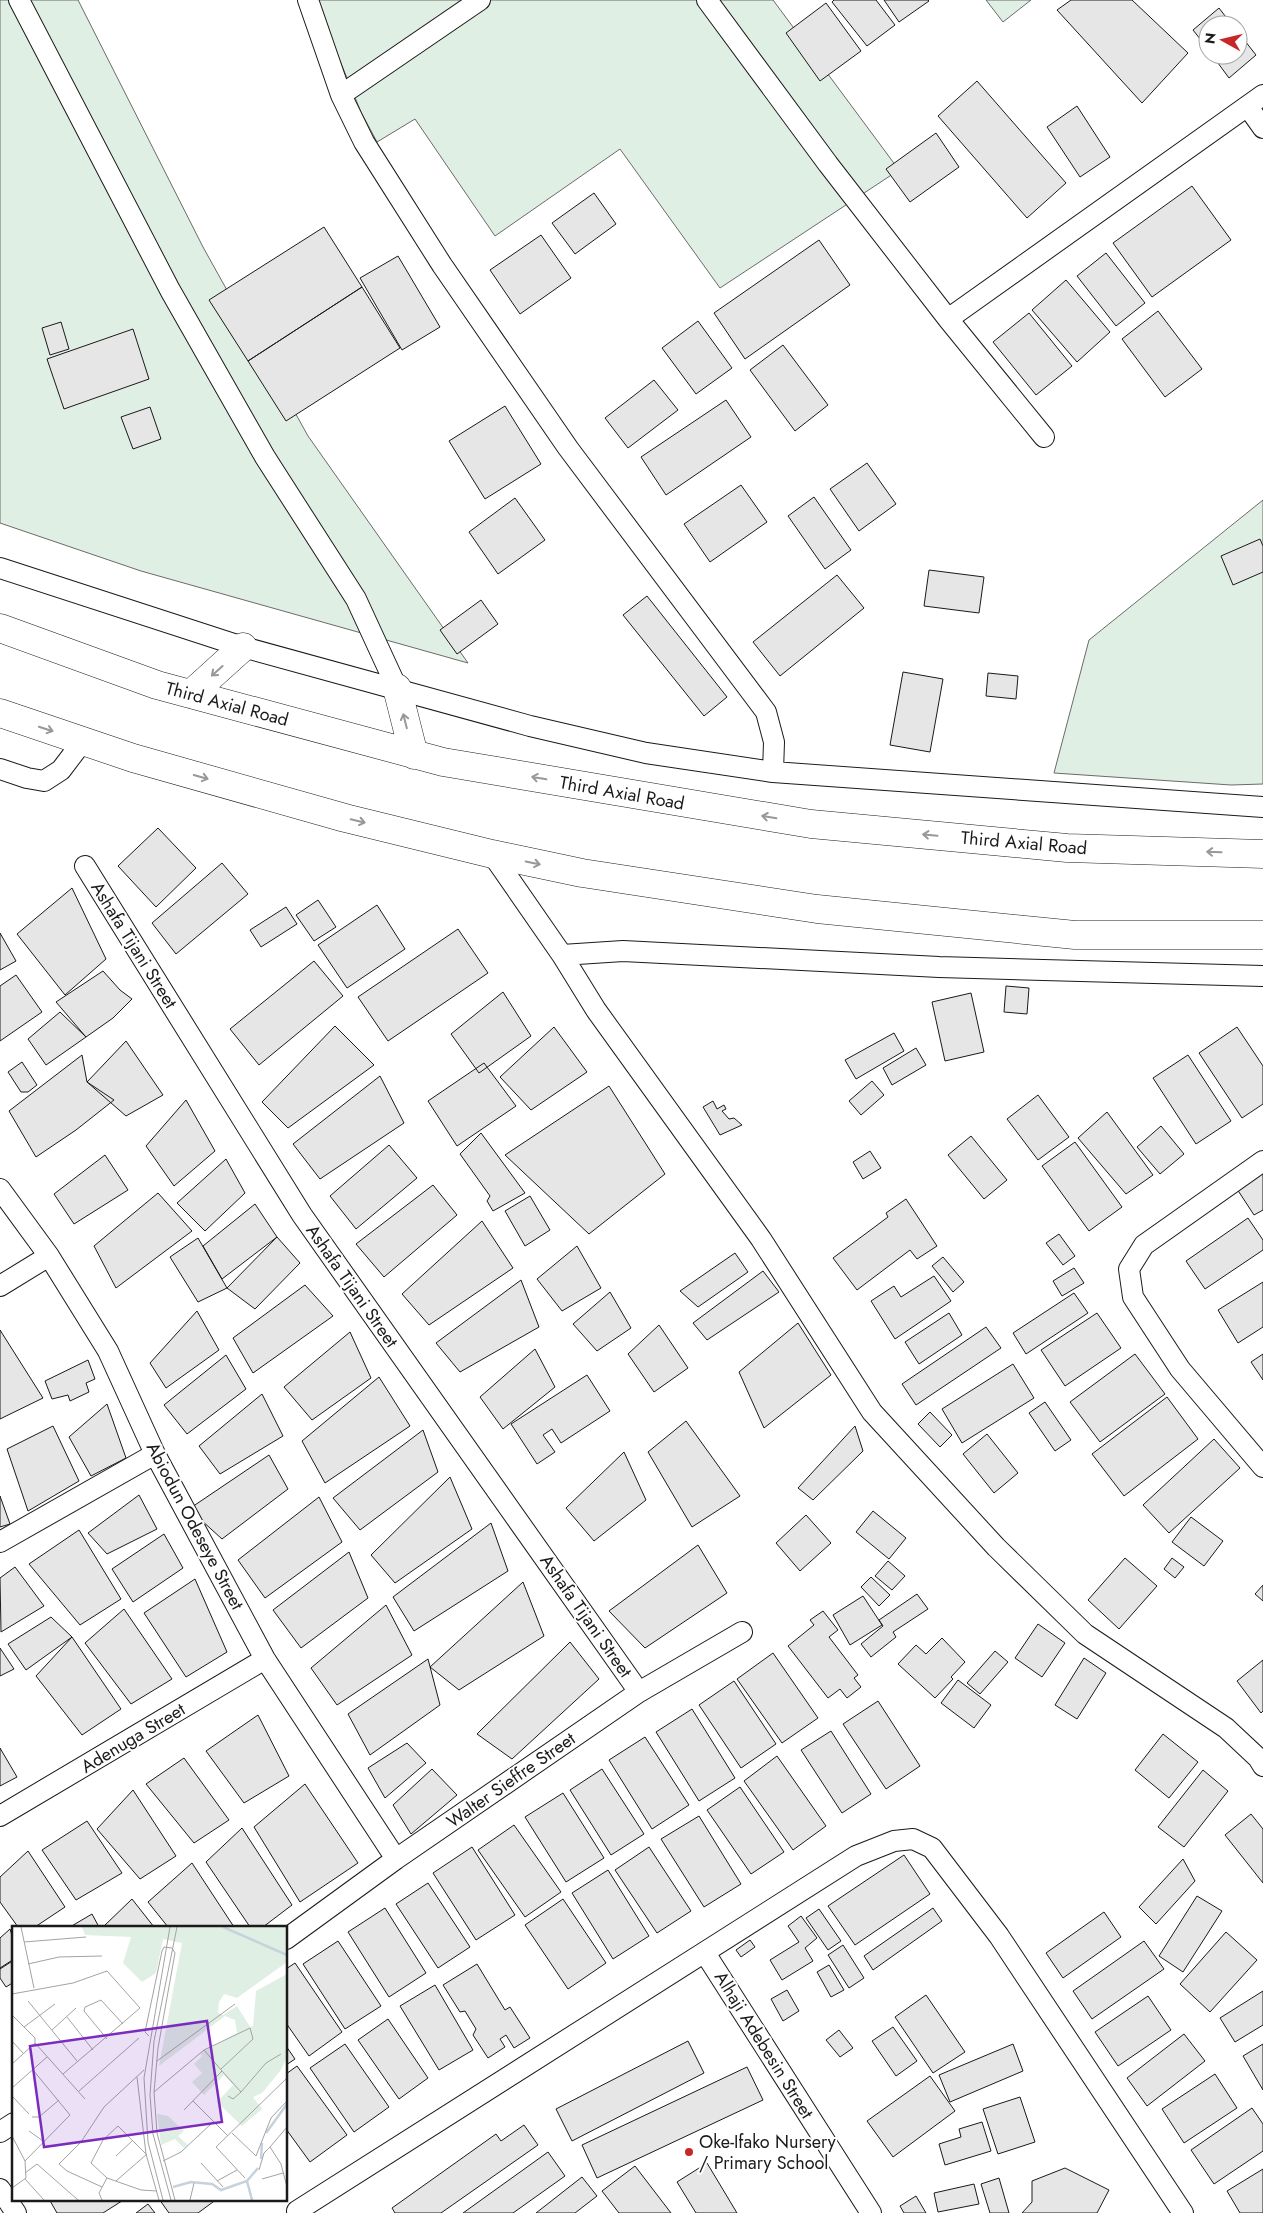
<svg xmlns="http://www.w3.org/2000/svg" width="1263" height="2213" font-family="Jost,sans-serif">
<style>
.green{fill:#e0efe3;stroke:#6a6a6a}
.building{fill:#e6e6e6;stroke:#1a1a1a}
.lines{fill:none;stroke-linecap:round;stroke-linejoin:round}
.street-casing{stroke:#1a1a1a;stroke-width:22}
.highway-casing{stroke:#1a1a1a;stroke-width:29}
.street{stroke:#fff;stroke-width:20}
.highway{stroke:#fff;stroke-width:28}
.oneway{stroke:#989898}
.poi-dot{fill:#c62828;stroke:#fff;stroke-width:2}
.labels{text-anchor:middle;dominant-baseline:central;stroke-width:4;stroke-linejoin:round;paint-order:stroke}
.street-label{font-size:18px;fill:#1a1a1a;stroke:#fff}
.poi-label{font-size:18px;fill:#1a1a1a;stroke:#fff;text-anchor:start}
.inset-river{fill:none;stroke:#c6d2dc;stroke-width:2.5}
.inset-road{fill:none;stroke:#a3a3a3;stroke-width:1}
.view{fill:#7b2cbf;fill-opacity:0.15;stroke:#7b2cbf;stroke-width:2.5}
.inset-edge{fill:none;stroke:#1a1a1a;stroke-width:2.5}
</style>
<rect width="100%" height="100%" fill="#fff"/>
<path class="green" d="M0 0H78L203 247 308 436 468 663 141 571 0 523Z
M315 0H773L899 170 720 288 620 149 495 236 415 119 377 142 361 112Z
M986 0H1031L1003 22Z
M1263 500V784L1231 785 1054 773 1089 640Z"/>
<path class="building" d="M834 0H876L895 25 867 46 832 2Z
M884 0H928L929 1 899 22Z
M1071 0H1132L1188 53 1142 103 1057 10Z
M826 3 861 51 820 81 786 33Z
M1219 8 1232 25H1208V49L1193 30Z
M1238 32 1256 55 1229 78 1212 55H1238Z
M977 81 1066 183 1027 218 938 116Z
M1077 106 1110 157 1080 177 1047 127Z
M936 133 959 167 910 202 886 169Z
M1192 186 1231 240 1152 297 1113 243Z
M594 193 616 224 575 254 552 223Z
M324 227 362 287 248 361 209 300Z
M541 235 571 278 520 314 490 270Z
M819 240 850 285 745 359 714 313Z
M1106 253 1145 303 1116 326 1077 276Z
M398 256 440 327 402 350 360 278Z
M1066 280 1110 332 1077 362 1032 310Z
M362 287 400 348 286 421 248 361Z
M1158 311 1202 369 1165 397 1122 339Z
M1029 313 1072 366 1036 395 993 342Z
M698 321 732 368 696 394 662 348Z
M61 322 69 349 50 355 42 328Z
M133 329 149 379 64 409 47 359Z
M783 345 828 405 795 431 750 370Z
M654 380 678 410 628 448 605 418Z
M726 400 751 437 666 495 641 457Z
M505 406 541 464 485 499 449 441Z
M150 407 161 439 133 449 121 417Z
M867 463 896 504 859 531 830 489Z
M741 485 767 522 710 562 684 524Z
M814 497 851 550 825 569 788 516Z
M515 498 545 540 498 574 469 532Z
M1260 539 1263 546V572L1233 585 1221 556Z
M929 570 984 577 979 613 924 606Z
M837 575 864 608 780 676 753 642Z
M647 596 727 697 704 716 623 615Z
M481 600 498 624 457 654 440 630Z
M903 672 943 679 930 752 890 745Z
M988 673 1018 676 1016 699 986 696Z
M158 828 196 868 156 907 118 866Z
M222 863 248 894 176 954 152 923Z
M72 888 106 959 65 995 17 934Z
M318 900 336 927 314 941 296 915Z
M377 905 405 949 347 988 318 945Z
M286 907 297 924 261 947 250 930Z
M458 929 488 973 388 1041 358 997Z
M0 933 16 961 0 970Z
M314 961 343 996 259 1065 230 1029Z
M103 971 120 990 132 999 113 1018 86 1037 56 1002Z
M16 975 42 1012 0 1041V986Z
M1006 986 1029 988 1027 1014 1004 1012Z
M503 992 531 1036 479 1073 451 1034Z
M971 993 984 1052 945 1061 932 1002Z
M60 1012 86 1037 46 1065 28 1039Z
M335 1026 374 1065 288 1128 262 1102Z
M554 1027 587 1072 531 1110 500 1077Z
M1237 1027 1263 1066V1104L1242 1118 1199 1053Z
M894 1033 904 1051 856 1079 845 1060Z
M126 1041 163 1095 126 1116 87 1082Z
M916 1048 926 1065 892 1085 883 1068Z
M82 1055 87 1082 114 1100 76 1130 36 1157 9 1111Z
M1188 1055 1231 1121 1196 1144 1153 1078Z
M22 1062 37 1085 28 1092H21L8 1072Z
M484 1063 516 1106 457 1146 428 1101Z
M380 1076 404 1123 320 1179 293 1144Z
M872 1081 884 1095 861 1115 849 1101Z
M609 1086 665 1174 589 1234 505 1155Z
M1038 1095 1069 1137 1038 1160 1007 1119Z
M186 1100 215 1151 174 1186 146 1146Z
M713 1101 717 1109 724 1105 726 1109 722 1111 729 1119 734 1118 742 1125 720 1135 703 1107Z
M1107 1112 1153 1175 1126 1194 1078 1138Z
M1161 1126 1184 1154 1160 1174 1137 1147Z
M481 1133 525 1193 493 1211 487 1201 490 1196 460 1154Z
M971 1136 1007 1180 984 1199 948 1155Z
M1075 1142 1122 1207 1089 1231 1042 1166Z
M389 1145 417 1178 356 1229 330 1196Z
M870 1151 881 1168 863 1179 853 1162Z
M105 1155 128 1190 74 1224 54 1194Z
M226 1159 245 1193 205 1231 177 1203Z
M1263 1172V1210L1254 1215 1237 1189Z
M433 1185 457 1215 384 1277 356 1244Z
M158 1193 192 1231 116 1288 94 1246Z
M530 1196 550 1230 525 1246 505 1211Z
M906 1199 937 1246 917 1259 910 1250 857 1290 833 1258 888 1217 886 1213Z
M255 1204 277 1237 222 1279 203 1246Z
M1248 1218 1263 1240V1250L1205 1289 1186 1261Z
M482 1221 513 1268 429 1325 402 1294Z
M1059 1234 1075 1256 1063 1265 1046 1243Z
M277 1237 300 1263 255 1309 227 1288Z
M198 1238 227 1288 198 1302 170 1257Z
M577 1246 601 1288 562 1311 537 1279Z
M735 1253 748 1272 698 1307 680 1291Z
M943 1257 964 1282 953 1292 932 1266Z
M1074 1268 1084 1283 1062 1296 1053 1281Z
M763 1271 779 1292 707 1340 693 1323Z
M934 1276 951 1301 895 1339 871 1301 894 1286 901 1297Z
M521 1280 539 1327 460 1372 436 1343Z
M1263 1282V1327L1238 1343 1218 1310Z
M305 1285 333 1316 253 1373 233 1338Z
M610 1292 631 1328 597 1351 573 1324Z
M1074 1293 1088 1313 1026 1354 1013 1333Z
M197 1311 219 1350 166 1388 150 1363Z
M949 1313 962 1335 919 1364 905 1342Z
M1097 1313 1121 1348 1065 1386 1041 1350Z
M798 1323 831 1375 764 1428 739 1372Z
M659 1325 688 1368 654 1392 628 1354Z
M986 1327 1001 1348 916 1405 902 1384Z
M0 1330 43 1398 0 1419Z
M350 1332 371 1378 312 1420 284 1387Z
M535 1349 555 1387 503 1429 480 1397Z
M1135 1354 1165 1394 1100 1442 1070 1402Z
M1263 1354V1380L1251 1362Z
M226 1355 246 1389 187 1434 164 1405Z
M88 1360 95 1379 86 1383 89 1392 70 1401 68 1395 52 1399 45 1381Z
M1013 1364 1034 1398 962 1443 942 1409Z
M587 1375 610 1411 561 1443 552 1429 543 1435 555 1452 537 1464 511 1424Z
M379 1377 410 1426 325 1483 302 1441Z
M262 1394 283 1436 220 1474 199 1446Z
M1167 1397 1198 1439 1124 1496 1092 1454Z
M1045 1402 1071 1440 1055 1451 1029 1413Z
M107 1404 126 1458 91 1476 69 1437Z
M930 1412 952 1435 940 1447 918 1424Z
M686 1421 740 1496 692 1527 648 1452Z
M53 1426 79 1481 28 1511 7 1449Z
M855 1426 863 1451 813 1500 798 1488Z
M423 1430 438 1472 360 1530 333 1498Z
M987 1434 1018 1473 994 1493 963 1454Z
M1214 1439 1240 1468 1169 1533 1143 1505Z
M624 1452 646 1500 594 1541 566 1508Z
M269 1455 288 1489 222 1539 189 1509Z
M450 1477 472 1529 395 1583 371 1555Z
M139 1495 157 1529 107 1554 88 1533Z
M0 1496 10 1524 0 1527Z
M319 1497 342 1542 265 1598 238 1560Z
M873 1511 906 1538 889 1559 856 1532Z
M806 1515 831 1543 800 1571 776 1543Z
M1191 1517 1223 1541 1204 1566 1172 1542Z
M491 1523 508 1571 414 1631 393 1597Z
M79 1530 121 1599 80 1625 29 1564Z
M164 1534 183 1568 133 1602 112 1569Z
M698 1545 727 1593 645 1648 609 1611Z
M349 1552 368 1598 301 1648 273 1610Z
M1125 1558 1157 1586 1119 1629 1088 1600Z
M1172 1558 1184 1567 1175 1578 1164 1569Z
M888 1561 905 1576 892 1590 875 1576Z
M15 1567 44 1606 1 1632 0 1578Z
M871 1577 890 1595 879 1606 861 1587Z
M195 1579 227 1652 186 1677 144 1613Z
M523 1582 544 1636 459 1690 430 1667Z
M1263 1585V1601L1255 1594Z
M917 1594 928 1609 893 1632 896 1637 871 1657 861 1644 883 1626 879 1620Z
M863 1596 882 1625 850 1645 833 1615Z
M386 1605 412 1655 337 1705 311 1668Z
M124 1609 172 1679 131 1704 85 1643Z
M823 1611 838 1630 829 1637 858 1675 854 1678 861 1687 847 1698 840 1689 828 1698 788 1646 814 1625 810 1620Z
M51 1617 72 1637 26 1670 8 1644Z
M1038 1624 1065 1643 1042 1677 1015 1658Z
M72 1637 121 1709 82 1735 36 1676Z
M942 1638 965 1662 951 1677 953 1679 935 1698 898 1664 916 1645 926 1654Z
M570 1642 599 1679 512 1759 477 1734Z
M0 1648 14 1669 0 1676Z
M995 1651 1008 1662 980 1694 967 1683Z
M773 1653 818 1718 782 1743 737 1679Z
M1084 1658 1106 1673 1077 1719 1055 1705Z
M428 1659 440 1705 370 1755 348 1714Z
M1263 1660V1711L1261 1713 1237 1681Z
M958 1680 991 1705 974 1728 941 1703Z
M734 1681 776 1744 741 1768 699 1705Z
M878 1701 920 1766 886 1789 843 1724Z
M692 1709 735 1778 699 1801 656 1732Z
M258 1715 289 1776 244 1803 206 1751Z
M831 1731 871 1794 842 1813 801 1750Z
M1163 1734 1198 1762 1169 1798 1135 1770Z
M645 1737 689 1805 652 1829 609 1760Z
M407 1743 426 1763 385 1798 368 1768Z
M0 1748 17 1777 0 1786Z
M777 1756 826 1826 793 1850 744 1781Z
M184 1758 229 1820 194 1843 146 1784Z
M432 1769 457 1795 411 1834 393 1805Z
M602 1769 644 1834 611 1855 570 1790Z
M1203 1770 1228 1791 1184 1847 1158 1827Z
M305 1784 358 1863 300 1902 254 1827Z
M740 1787 784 1852 751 1874 707 1810Z
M133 1790 176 1856 140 1879 97 1829Z
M563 1793 604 1858 566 1882 525 1817Z
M1251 1814 1263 1829V1883L1225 1835Z
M699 1816 741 1884 704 1907 661 1839Z
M87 1821 122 1873 76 1900 42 1850Z
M514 1825 561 1892 525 1917 478 1850Z
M242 1828 292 1905 263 1927H250L206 1862Z
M472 1847 515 1915 476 1940 433 1873Z
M649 1847 691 1911 657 1933 615 1870Z
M28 1851 65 1907 35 1927H18L0 1902V1877Z
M904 1855 930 1894 855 1945 828 1906Z
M1183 1859 1195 1881 1156 1924 1139 1907Z
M192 1863 234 1927H168L148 1902Z
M608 1870 649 1936 613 1959 572 1893Z
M428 1883 470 1947 438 1968 396 1904Z
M1197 1896 1222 1911 1183 1972 1159 1956Z
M132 1899 154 1927H103Z
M563 1899 606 1963 568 1989 525 1925Z
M385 1908 426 1973 389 1997 348 1932Z
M933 1908 942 1921 873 1970 864 1956Z
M819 1909 841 1941 828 1950 806 1918Z
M1104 1912 1121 1937 1063 1978 1046 1953Z
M92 1914 99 1927H70Z
M801 1916 817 1938 805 1948 813 1961 782 1980 770 1960 799 1942 788 1926Z
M10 1929 14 1942V1960L0 1969V1938Z
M1226 1932 1257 1960 1210 2012 1180 1984Z
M750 1940 755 1947 741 1957 736 1950Z
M338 1941 381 2006 345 2029 303 1964Z
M1144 1941 1164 1969 1092 2019 1073 1991Z
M843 1945 864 1978 849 1988 828 1955Z
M14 1959V1982L6 1987 0 1978V1968Z
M295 1963 342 2032 309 2056 286 2023V1969Z
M477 1964 505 2010 510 2007 530 2038 514 2048 506 2035 500 2039 505 2047 488 2058 473 2035 476 2029 465 2011 460 2012 443 1985Z
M829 1965 844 1990 831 1997 817 1972Z
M435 1985 473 2050 439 2070 400 2006Z
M787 1990 799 2011 783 2021 771 1999Z
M1263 1991V2025L1235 2042 1220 2018Z
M926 1995 965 2052 933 2073 895 2017Z
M1148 1996 1171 2030 1118 2066 1095 2032Z
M388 2019 428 2078 399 2099 358 2040Z
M893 2027 917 2061 896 2076 872 2041Z
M839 2030 853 2048 840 2057 826 2040Z
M1184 2034 1205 2061 1147 2106 1127 2078Z
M688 2041 704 2073 572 2141 556 2109Z
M345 2044 389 2107 354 2132 310 2068Z
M1013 2044 1023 2071 950 2102 939 2075Z
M1263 2044V2090L1243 2056Z
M286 2046 295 2059 286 2065Z
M297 2066 347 2135 310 2162 286 2129V2074Z
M747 2067 763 2100 597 2178 582 2145Z
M1215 2074 1237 2108 1184 2143 1162 2109Z
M930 2076 955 2111 893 2157 867 2121Z
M1020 2097 1035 2142 998 2154 983 2109Z
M1252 2108 1263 2124V2151L1214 2184 1191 2150Z
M982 2122 991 2151 945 2165 939 2144 961 2137 959 2129Z
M524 2125 538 2145 441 2213H395L392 2208 496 2134 501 2141Z
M548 2152 565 2176 513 2213H463Z
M707 2163 737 2213H696L677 2182Z
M635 2166 671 2213H619L602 2191Z
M1065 2168 1109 2190 1097 2213H1022L1032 2202V2181Z
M1263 2169V2213H1240L1227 2191Z
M582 2177 597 2196 575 2213H536Z
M999 2178 1009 2213H990L981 2184Z
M974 2184 979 2204 938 2212 934 2193Z
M916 2196 926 2213H904L900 2206Z
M49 2199H125L103 2213H57Z
M159 2199H217L198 2213H169Z
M148 2204 155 2213H136Z"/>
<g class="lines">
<g class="street-casing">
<path id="street" d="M19 0 170 290 265 457 356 599 397 688
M308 0 341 95 364 142 442 265 568 448 766 712 774 742 773 772
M707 0 828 164 948 319 1044 437
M341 95 480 0
M1248 107 1263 128
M948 319 1263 95
M0 568 243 647 530 726 646 753 773 772 1263 807
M0 769 27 778 44 781 61 770 83 741
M492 854 562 955 596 1010 761 1239 872 1412 996 1547 1085 1634 1226 1728 1258 1758 1263 1766
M85 866 302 1215 639 1692
M562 955 623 951 939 967 1263 976
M1263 1161 1144 1245 1129 1269 1133 1297 1180 1369 1263 1467
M0 1189 49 1256 108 1351 155 1454 265 1659 396 1859
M0 1286 49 1256
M0 1542 155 1454
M0 1816 265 1659
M286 1939 396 1859 639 1692 742 1632
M705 1953 871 2213
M0 2132 14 2123
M0 2189 16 2213
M297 2211 856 1856 894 1841 913 1839 932 1848 999 1936 1183 2213"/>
</g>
<g class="highway-casing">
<path id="highway" d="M0 628 157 685 443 762 811 824 1067 848 1263 854
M397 688 414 755
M191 694 243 647
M0 713 133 758 345 818 492 854 582 873 817 909 1075 935H1263"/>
</g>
<use href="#street" class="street"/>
<use href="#highway" class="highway"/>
</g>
<defs><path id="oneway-shaft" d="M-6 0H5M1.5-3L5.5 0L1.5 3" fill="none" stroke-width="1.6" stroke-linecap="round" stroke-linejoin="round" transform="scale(1.25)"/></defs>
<g class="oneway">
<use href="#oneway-shaft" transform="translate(217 671) rotate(138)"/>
<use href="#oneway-shaft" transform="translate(405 721) rotate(-104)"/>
<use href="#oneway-shaft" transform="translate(46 729) rotate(18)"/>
<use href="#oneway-shaft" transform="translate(201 777) rotate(16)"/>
<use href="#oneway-shaft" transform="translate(539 778) rotate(-170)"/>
<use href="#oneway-shaft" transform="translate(769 817) rotate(-171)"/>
<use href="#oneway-shaft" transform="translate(358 821) rotate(13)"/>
<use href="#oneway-shaft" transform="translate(930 835) rotate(-175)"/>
<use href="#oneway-shaft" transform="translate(1214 852) rotate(-178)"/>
<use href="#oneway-shaft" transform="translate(533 863) rotate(12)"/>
</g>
<circle class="poi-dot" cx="689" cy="2152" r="5"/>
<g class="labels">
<g class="street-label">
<text transform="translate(227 704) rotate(15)">Third Axial Road</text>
<text transform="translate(622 793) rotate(10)">Third Axial Road</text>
<text transform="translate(1024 843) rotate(5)">Third Axial Road</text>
<text transform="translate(134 945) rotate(58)">Ashafa Tijani Street</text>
<text transform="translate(352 1286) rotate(55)">Ashafa Tijani Street</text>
<text transform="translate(195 1526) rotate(62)">Abiodun Odeseye Street</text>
<text transform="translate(586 1616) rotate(55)">Ashafa Tijani Street</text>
<text transform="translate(133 1738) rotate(-31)">Adenuga Street</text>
<text transform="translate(511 1780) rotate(-35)">Walter Sieffre Street</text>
<text transform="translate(764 2045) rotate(58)">Alhaji Adebesin Street</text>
</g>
<g class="poi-label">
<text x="699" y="2142">Oke-Ifako Nursery<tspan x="699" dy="21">/ Primary School</tspan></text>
</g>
</g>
<g transform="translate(12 1926)">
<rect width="275" height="275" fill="#fff"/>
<path d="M70 1H275V36L225 72 212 68 207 76 206 87 211 89 225 80 238 101 241 100 244 65 275 48V131L269 144 250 167 241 171 250 183 230 200 205 176 221 159 212 149 192 169 180 156 190 147 182 138 190 130 188 127 225 107 223 94 213 90 147 140 170 17 151 13 144 47 130 56 111 37 119 11 73 9ZM145 188 156 190 172 205 166 210 176 219 172 222 163 213 149 219Z" fill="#e0efe3"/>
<path class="inset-river" d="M211 1 275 29M254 207 275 178M249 233 250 217M235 255 240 274M161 261 179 256 200 258 209 264 235 255 246 242"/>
<path class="inset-road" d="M9 1 22 62M12 16 74 11M16 38 47 31 90 30M0 68 61 57 95 45 128 82 51 148M16 75 65 135M0 89 23 112V117M55 91 81 124M12 101 43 78M40 104 64 82M137 110 133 106 150 25 152 21 160 22 163 27 146 122 142 166 145 207 163 274M95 113 72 85 73 81 89 74 111 98M0 115 11 127M145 135 223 78M0 138 23 117 73 173M210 145 229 166 254 137 269 128M125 151 134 228 147 274M0 162 35 131M67 165 127 112M142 166 192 124 238 102 241 113 209 143M0 170 17 188M216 170 221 173 229 166M181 175 216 210M172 184 210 145 192 124M20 191H27L47 174M275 201 258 221 269 238 275 261M17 205 31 215M220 207 244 230 259 192 275 175M0 210 13 235 14 252 0 262M134 228 106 200 91 214 79 237 95 252 129 264 145 265M104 230 121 214M13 235 58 189 21 144M151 235 169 226 201 196M189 237 211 261M247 244 252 227 258 221M13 247 25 238 66 274M233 252 204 221 275 152M13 253 32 274M250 253 271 247M104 255 135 228M205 255 225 244M90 261 55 245 47 238 69 216 92 181 132 144M90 274 87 267 95 252M151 274 136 216 132 152 158 1M159 274 141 208 138 169 142 115 165 1M178 274 182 257"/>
<path class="view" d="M195 95 210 196 32 221 18 120Z"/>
<rect width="275" height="275" class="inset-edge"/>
</g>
<g transform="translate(1223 40) rotate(278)"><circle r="24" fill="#ffffff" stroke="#a3a3a3"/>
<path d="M0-4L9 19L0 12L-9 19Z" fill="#c62828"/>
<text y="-8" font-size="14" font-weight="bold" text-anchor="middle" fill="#1a1a1a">N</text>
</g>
</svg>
